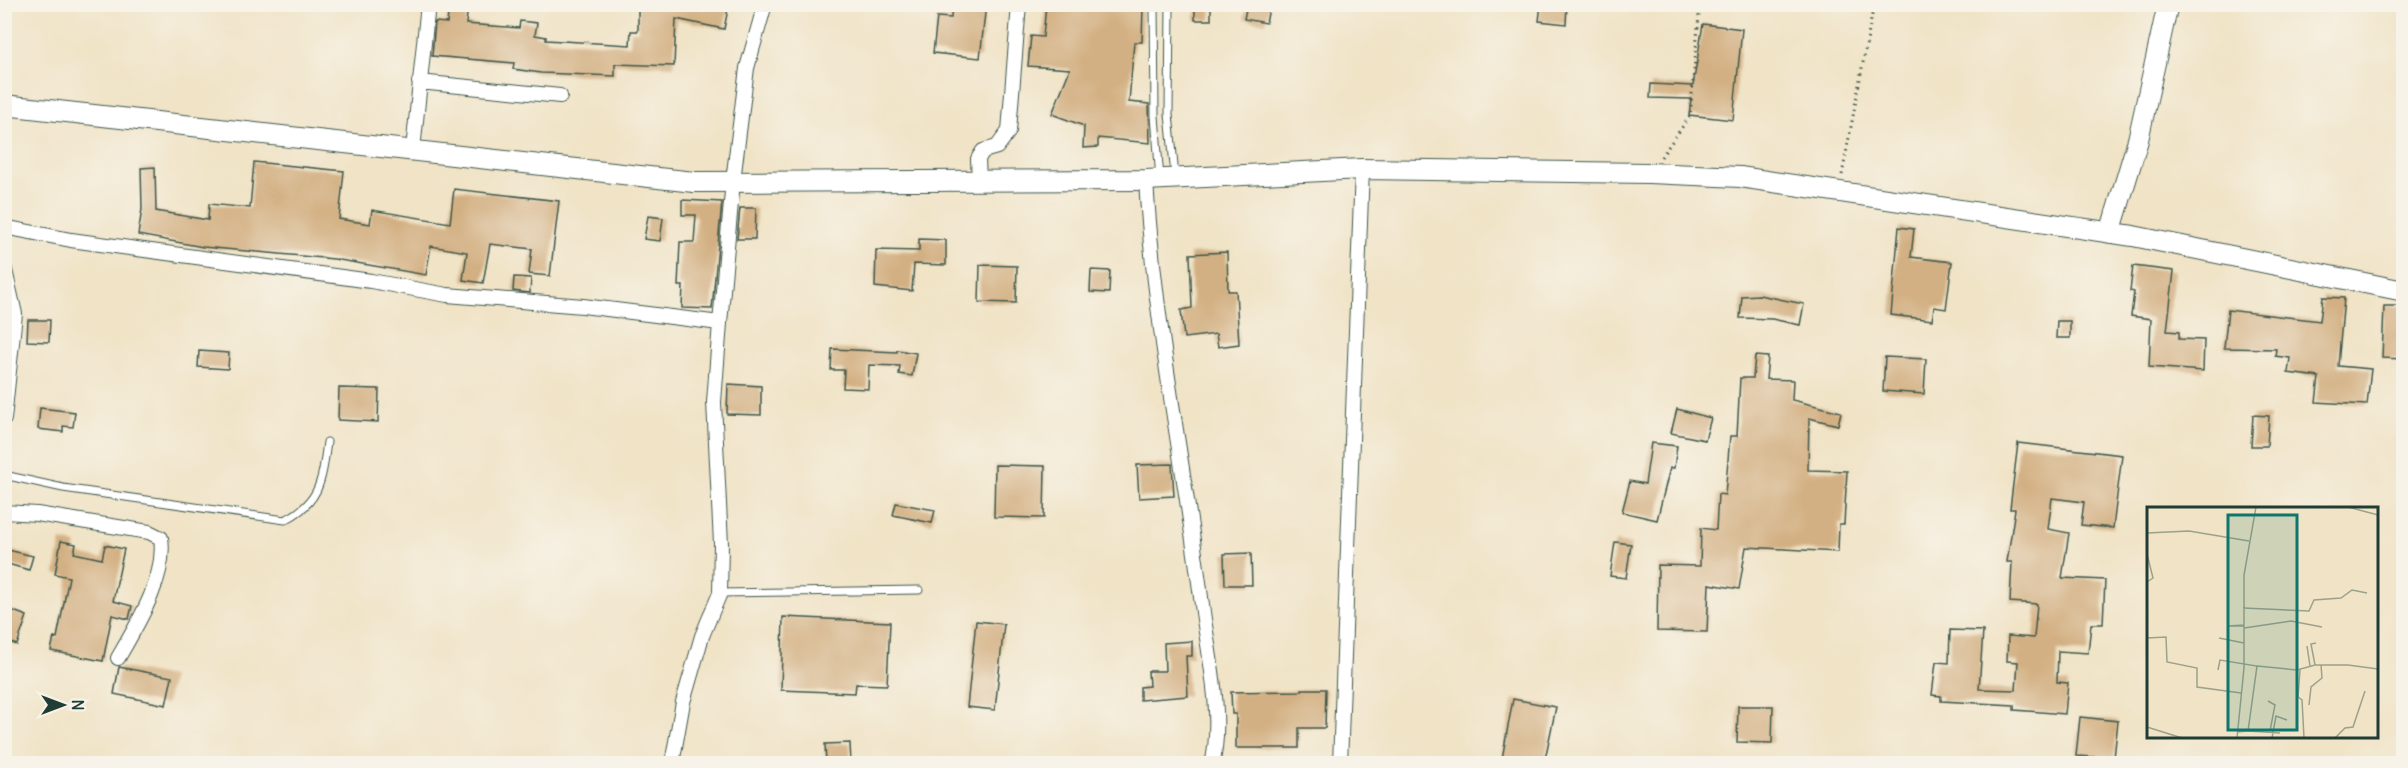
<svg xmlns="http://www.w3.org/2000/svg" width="2408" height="768" font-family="Delius,sans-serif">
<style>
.building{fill:#d3b083}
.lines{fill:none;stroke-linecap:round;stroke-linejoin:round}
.lane-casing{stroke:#3e564a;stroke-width:9}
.street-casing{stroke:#3e564a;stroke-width:16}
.secondary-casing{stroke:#3e564a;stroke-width:22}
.path{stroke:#3e564a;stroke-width:3;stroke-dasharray:1.5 4.5;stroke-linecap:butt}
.lane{stroke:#fff;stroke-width:7}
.street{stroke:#fff;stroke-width:14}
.secondary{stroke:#fff;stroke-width:20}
.inset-road{fill:none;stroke:#9ca18c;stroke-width:1.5}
.view{fill:#0f766e;fill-opacity:0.15;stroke:#0f766e;stroke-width:3}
.inset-edge{fill:none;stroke:#1f3d34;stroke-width:3}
</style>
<rect width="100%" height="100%" fill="#f7f3e8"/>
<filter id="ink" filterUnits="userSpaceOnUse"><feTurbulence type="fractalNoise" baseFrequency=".0167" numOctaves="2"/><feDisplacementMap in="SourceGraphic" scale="12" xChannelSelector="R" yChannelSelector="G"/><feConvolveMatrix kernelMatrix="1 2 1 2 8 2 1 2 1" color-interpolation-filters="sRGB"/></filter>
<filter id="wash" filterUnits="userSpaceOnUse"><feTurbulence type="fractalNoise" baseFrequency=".008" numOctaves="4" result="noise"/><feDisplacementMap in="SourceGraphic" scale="24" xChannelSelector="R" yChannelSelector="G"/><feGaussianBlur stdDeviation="1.35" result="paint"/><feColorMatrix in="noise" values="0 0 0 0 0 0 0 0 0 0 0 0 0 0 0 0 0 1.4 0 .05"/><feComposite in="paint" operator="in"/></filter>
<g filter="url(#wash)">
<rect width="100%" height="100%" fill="#f0e3c6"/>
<g id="blocks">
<path class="building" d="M449 4H468L466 24 519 28 520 21 537 23 535 35 546 37V40L630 45 631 31H638V4H729L724 29 676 19 674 66 615 64V76L541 73 513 69 514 63 432 56 435 22 447 23Z
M952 4H986L980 58 933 53 937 17 951 18Z
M1070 4 1143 6 1142 42H1134L1129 102 1149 104 1150 143 1098 138V147L1083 148 1084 126 1052 114 1070 69 1028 66 1031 36 1043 37 1046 5 1069 7Z
M1195 4H1211V20H1195Z
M1247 4H1270L1266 23 1244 19Z
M1541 4H1567L1566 24 1539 21Z
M1703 24 1742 29 1733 120 1689 115 1691 99 1650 98 1651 84 1693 86Z
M254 162 344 171 339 219 370 224 372 210 450 223 454 189 559 201 550 276 529 274 532 249 490 244 483 283 463 280 467 252 431 246 426 275 334 259 203 247 138 235 142 209 141 168 155 167 156 211 208 220 209 204 250 208Z
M682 200 722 202 712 309 682 308 683 286H678L680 242H694L696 215H682Z
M740 208H756L755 239H737Z
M648 216 663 218 660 241 644 239Z
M1899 227 1914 229 1911 257 1952 262 1946 309 1934 307 1932 320 1891 315Z
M919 239 946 240V265L914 264 912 291 875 287 876 250 919 251Z
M1227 252 1228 291H1236L1239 344 1218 347 1216 334 1184 338 1181 310 1192 308 1190 254Z
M980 265 1017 266 1016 303 979 302Z
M2133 266 2174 271 2167 331 2179 332V339L2204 340 2203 371 2149 367 2151 319 2131 316 2134 292 2130 291Z
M1091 270 1110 271 1109 293 1090 292Z
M514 277 531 278 530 293 513 291Z
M1759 295 1804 304 1800 325 1772 319 1740 318 1742 296Z
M2323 297 2344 298 2338 366 2371 369 2367 405 2316 402 2319 377 2288 373 2290 358 2275 356 2276 349 2224 348 2228 310 2320 321Z
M2384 306H2403V359L2382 358Z
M28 320H50L49 342 27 341Z
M2057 321H2070V338H2056Z
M832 349 897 352V350L916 353 912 376 899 374 900 366 869 365 868 389 843 388 844 370H831Z
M199 351 229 353 228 369 198 367Z
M1755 356 1768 357 1766 379 1793 380 1792 400 1841 412 1838 425 1809 418 1808 470 1847 471 1844 524H1839L1838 552 1746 547 1739 589 1709 584 1707 632 1657 631 1658 565 1700 566 1701 528 1716 530 1718 494 1725 495 1730 436H1737L1740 378H1753Z
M1885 357 1926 359 1924 394 1883 391Z
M728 384 761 386V415L727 414Z
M339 388 379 389 378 422 338 420Z
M40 408 75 412 73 427 63 426V432L38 429Z
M1677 409 1711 418 1705 440 1671 433Z
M2253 415 2269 416 2267 446H2251Z
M1651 443 1677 446 1674 468H1670L1657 520 1622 512 1630 481 1645 484Z
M2018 443 2122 455 2113 528 2081 525 2084 502 2052 498 2048 529 2069 533 2062 578 2105 580 2103 624H2091L2088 653 2058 651 2057 682 2068 683 2065 714 2014 710V705L1941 701V696L1932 695 1936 662 1949 663 1950 630 1983 631 1979 689 2016 690 2018 662 2007 661 2008 636 2034 638 2037 604 2010 602 2012 562H2007L2015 509H2010Z
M1172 464 1174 496 1139 498 1137 465Z
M995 465 1045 466 1044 518 994 517Z
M896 503 935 510 932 523 893 515Z
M61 541 76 544 74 553 102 559 105 545 124 549 113 601 132 606 129 619 112 615 103 661 51 651 54 637 57 638 69 577 55 574Z
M1615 542 1631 544 1626 578 1610 576Z
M4 549 33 556 29 570 4 563Z
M1251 553 1252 585H1225L1224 554Z
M8 609 27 616 17 645 4 640V618Z
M783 617 890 622 887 685 856 684 855 693 781 690Z
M976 621 1004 624 995 710 967 707Z
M1192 641V656H1186L1188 696 1140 700V687L1149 686 1148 671H1165L1164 643Z
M119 667 172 677 166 705 114 694Z
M1302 689H1326L1325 728H1299V748H1236V714H1232L1231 692 1302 691Z
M1513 699 1556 707 1544 764H1501Z
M1738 706H1773L1772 743 1737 742Z
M2080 717 2118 721 2114 758 2076 756Z
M850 743 851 764H826L825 744Z"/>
</g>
</g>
<g filter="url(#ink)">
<use href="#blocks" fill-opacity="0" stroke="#3e564a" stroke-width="1.5"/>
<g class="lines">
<g class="lane-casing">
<path id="lane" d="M1154 4 1155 116 1160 179
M1170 4 1169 114 1175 176
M4 475 63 488 285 520C321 502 322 479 327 442
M720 593 919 590"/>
</g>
<g class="street-casing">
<path id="street" d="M419 82 560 96
M413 150 428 4
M979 180 978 159 983 151 997 147 1009 131 1019 4
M1146 180C1154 323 1184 463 1202 605 1208 652 1224 717 1212 764
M4 227 71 240 371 281 447 295 583 306 720 323 733 181 747 68 765 4
M4 266 15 314 4 419
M4 512 37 514 149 532 161 538C167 577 137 625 118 658
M672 764 683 702 702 636 720 593 721 544 714 402 720 323
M1340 764 1362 169"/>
</g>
<g class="secondary-casing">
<path id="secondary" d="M4 105 694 182 1146 180 1362 169 1649 173 1740 177 2133 236 2404 291
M2110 233 2138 140 2168 4"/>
</g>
<path class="path" d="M1661 157 1690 116 1700 4
M1842 175 1874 4"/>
<use href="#lane" class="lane"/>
<use href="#street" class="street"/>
<use href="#secondary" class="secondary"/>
</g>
</g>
<g transform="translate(2147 507)">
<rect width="231" height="231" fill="#f0e3c6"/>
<path class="inset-road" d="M201 0 231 8M0 26 42 24 102 34M0 47 6 71 0 75M96 101 162 104 167 93 194 91 205 83 220 86M97 119H80L97 118M97 121 144 114 175 120M0 131 19 130 20 155 50 161V180L94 186M72 131 97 136M160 139 163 159M168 158 164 137 169 136M110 159 150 163 168 158H201L231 162M71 163 73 153 110 159 101 224 90 225M153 163 151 190 155 193 157 231M121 194 128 198 123 224M162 198 164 180 175 171 174 158M0 220 35 231M101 224 133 226M90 231 97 161V68L109 0M125 231 129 209 140 213M188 231 198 221 206 220 218 184"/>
<path class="view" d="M81 8H150V223H81Z"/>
<rect width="231" height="231" class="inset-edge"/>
</g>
<rect width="2408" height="768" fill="none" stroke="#f7f3e8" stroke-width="24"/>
<g transform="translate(63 705) rotate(90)" stroke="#f7f3e8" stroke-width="4.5" paint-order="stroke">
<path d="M0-4.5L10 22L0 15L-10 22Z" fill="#1f3d34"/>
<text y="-9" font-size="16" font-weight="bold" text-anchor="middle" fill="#1f3d34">N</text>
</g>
</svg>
